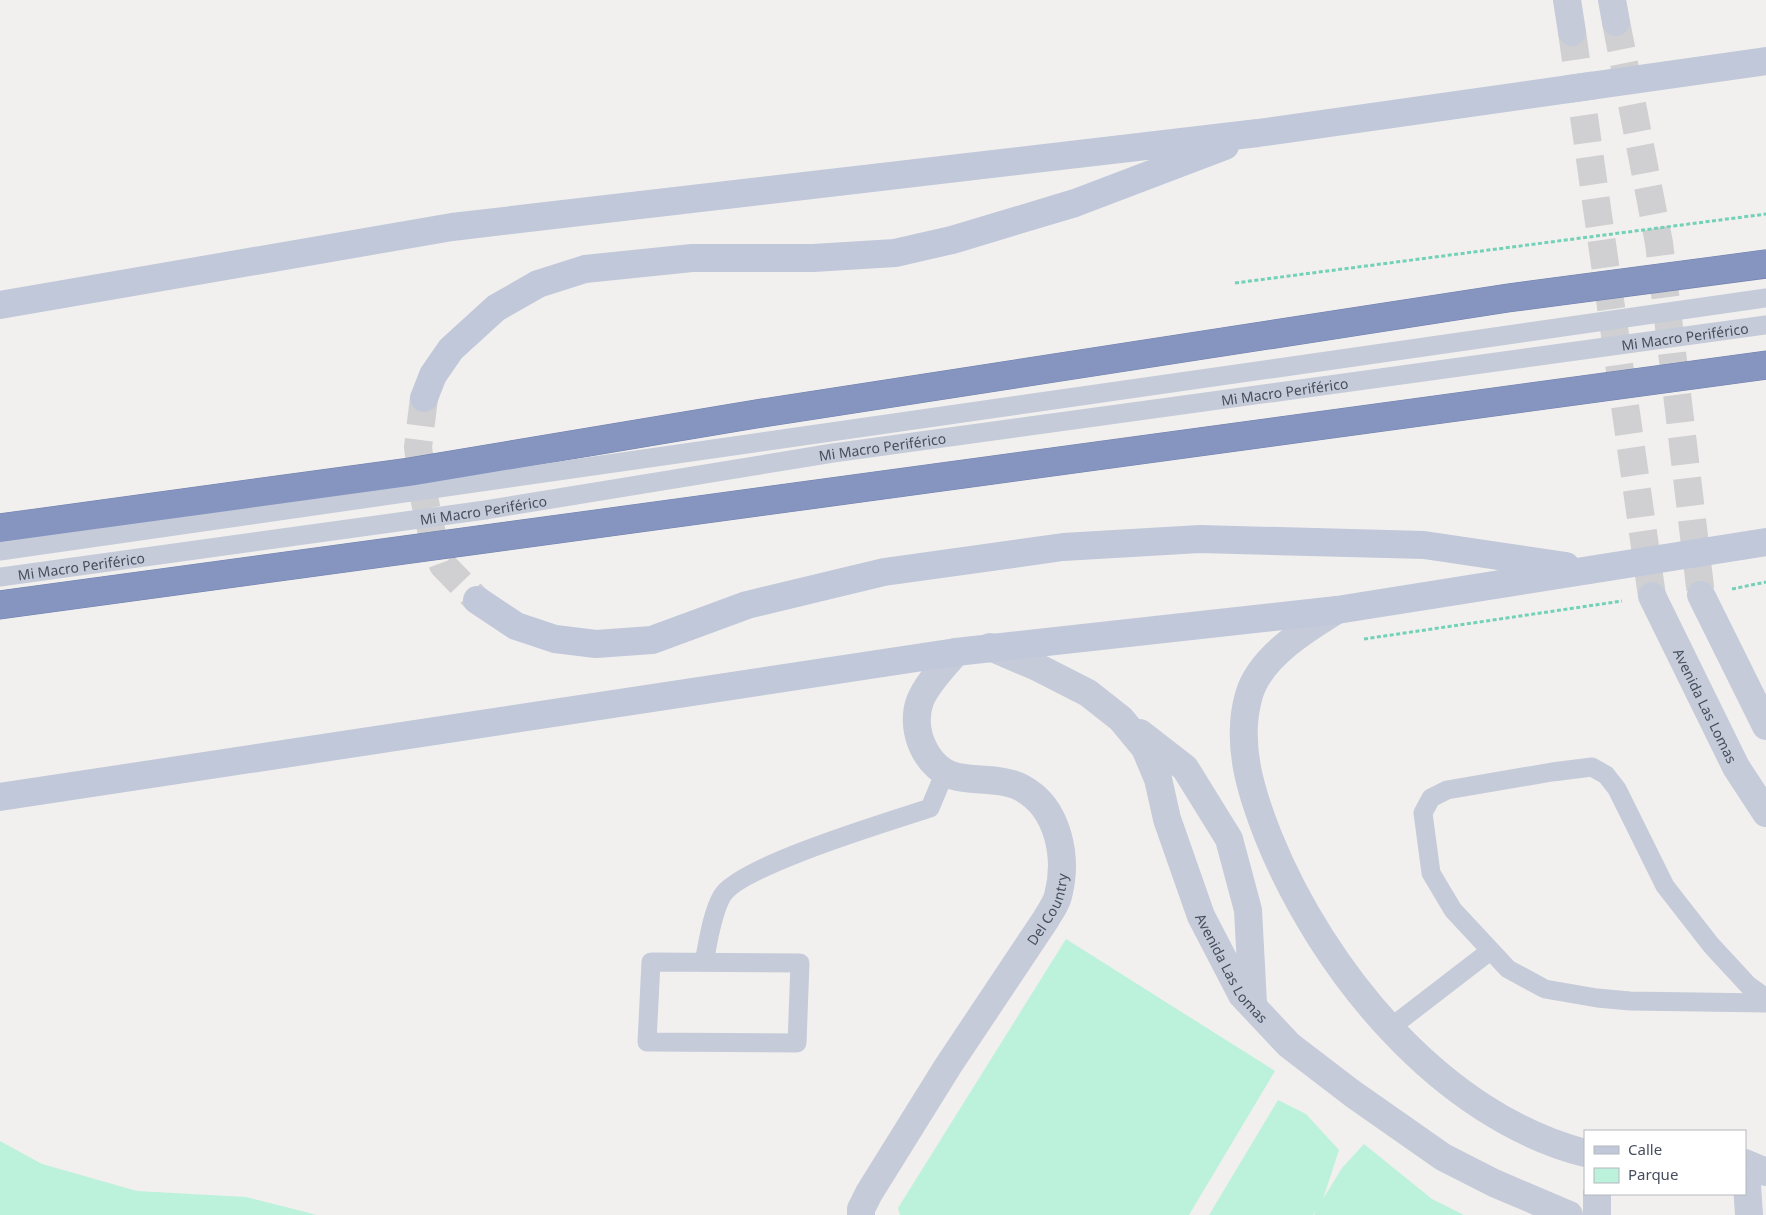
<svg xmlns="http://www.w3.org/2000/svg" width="1766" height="1215" font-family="'Noto Sans',sans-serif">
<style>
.green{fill:#bcf1dc}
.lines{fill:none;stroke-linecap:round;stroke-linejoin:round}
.minor-tunnel{stroke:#d0d0d2;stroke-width:28;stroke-dasharray:28 14;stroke-linecap:butt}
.secondary-tunnel{stroke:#d0d0d2;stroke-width:28;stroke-dasharray:28 14;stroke-linecap:butt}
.motorway-casing{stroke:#7080ac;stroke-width:29}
.path{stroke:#72d1b7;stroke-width:3;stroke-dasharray:4 2.5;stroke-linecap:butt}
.service{stroke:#c5cbd8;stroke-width:19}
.minor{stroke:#c5cbd8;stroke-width:28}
.secondary{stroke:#c1c8d9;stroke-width:28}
.motorway{stroke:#8595c0;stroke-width:28}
.labels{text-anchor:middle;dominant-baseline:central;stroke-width:4;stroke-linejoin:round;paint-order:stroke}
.street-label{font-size:14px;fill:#464e5e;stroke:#fff}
</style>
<rect width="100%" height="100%" fill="#f2f0ef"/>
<path class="green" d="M1066 939 1275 1071 1189 1215H900L898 1208Z
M1278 1100 1306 1114 1339 1150 1323 1199 1342 1168 1364 1144 1432 1199 1464 1215H1314L1316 1210 1313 1215H1209Z
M0 1141 42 1164 137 1191 246 1197 317 1215H0Z"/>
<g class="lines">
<path class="minor-tunnel" d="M1616 22 1659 243 1701 595
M1572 32 1652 596"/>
<path class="secondary-tunnel" d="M424 398 418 447 425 502 433 538 443 565 477 600"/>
<g class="motorway-casing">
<path id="motorway" d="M0 528 409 472 756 414 1508 298 1766 264
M0 605 1766 365"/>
</g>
<path class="path" d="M1235 283 1766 214
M1732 589 1766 582
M1364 639 1622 601"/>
<g class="service">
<path d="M0 551 1766 298"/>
<path id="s1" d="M0 577 485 510 833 453 1766 325"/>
<path d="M651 962 800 963 797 1043 647 1042Z"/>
<path d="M704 962C708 943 712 913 722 896 739 866 891 821 930 808L945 772"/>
<path d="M1766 998 1748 985 1711 945 1665 886 1617 789 1606 775 1592 767 1552 772 1447 790 1431 798 1423 813 1431 873 1453 910 1508 969 1545 989 1597 998 1630 1001 1766 1003"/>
<path d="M1390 1028 1490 951"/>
</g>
<g class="minor">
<path d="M1567 0 1572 32"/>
<path d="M1612 0 1616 22"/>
<path d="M1701 595 1766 726"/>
<path id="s2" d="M1652 596 1736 767 1766 813"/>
<path d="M1337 610C1306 629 1260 657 1249 695 1235 743 1251 793 1269 838 1323 971 1441 1116 1585 1153"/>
<path id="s3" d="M990 647 1039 668 1088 693 1121 719 1145 748 1158 779 1167 819 1201 916 1242 995 1289 1045 1353 1094 1443 1157 1494 1183 1569 1215"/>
<path d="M1140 733 1185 768 1229 839 1248 910 1253 1003"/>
<path d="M1745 1163 1766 1172"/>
<path d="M1745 1182 1747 1185 1749 1215"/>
<path id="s4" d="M861 1215V1209L869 1193 948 1066 1046 919C1050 912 1056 904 1058 896 1068 858 1059 808 1022 788 1004 778 978 781 958 777 927 771 909 730 920 701 927 683 944 667 956 652"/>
<path d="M1597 1215V1194"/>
</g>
<path class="secondary" d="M0 305 452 227 1258 133 1766 61
M424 398 433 375 451 349 496 308 538 284 585 269 692 258H813L895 253 952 240 1075 203 1225 146
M477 600 516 626 555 639 596 644 652 640 747 605 884 572 1063 547 1200 539 1424 545 1566 566
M0 797 956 652 1337 610 1766 542"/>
<use href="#motorway" class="motorway"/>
</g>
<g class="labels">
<g class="street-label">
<text stroke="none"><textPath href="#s1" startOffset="1702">Mi Macro Periférico</textPath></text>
<text stroke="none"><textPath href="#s1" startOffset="1298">Mi Macro Periférico</textPath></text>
<text stroke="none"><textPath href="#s1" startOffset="892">Mi Macro Periférico</textPath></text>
<text stroke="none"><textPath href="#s1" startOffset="488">Mi Macro Periférico</textPath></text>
<text stroke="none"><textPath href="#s1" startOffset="82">Mi Macro Periférico</textPath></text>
<text stroke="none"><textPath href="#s2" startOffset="122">Avenida Las Lomas</textPath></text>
<text stroke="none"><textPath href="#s4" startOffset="360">Del Country</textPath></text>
<text stroke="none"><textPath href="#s3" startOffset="426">Avenida Las Lomas</textPath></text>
</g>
</g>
<rect x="1584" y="1130" width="162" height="65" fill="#ffffff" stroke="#b5b8bf"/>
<rect x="1594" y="1146" width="25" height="8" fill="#c1c8d9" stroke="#b5b8bf"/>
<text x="1628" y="1155" font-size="15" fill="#464e5e">Calle</text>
<rect x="1594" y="1168" width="25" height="15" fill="#bcf1dc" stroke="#b5b8bf"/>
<text x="1628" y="1180" font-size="15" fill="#464e5e">Parque</text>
</svg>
